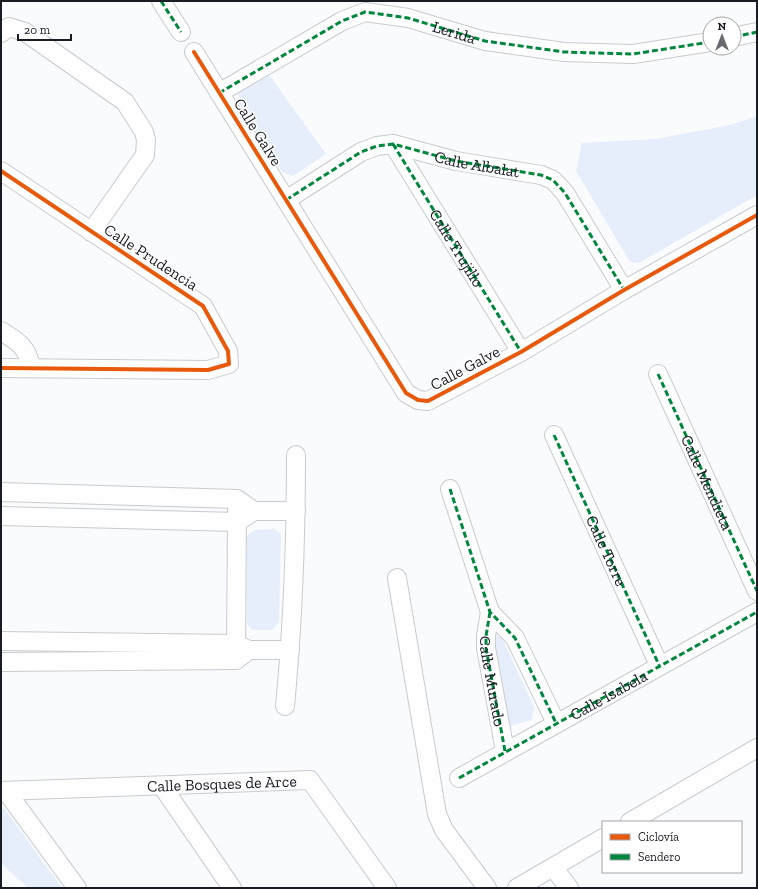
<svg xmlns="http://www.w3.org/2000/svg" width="758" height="889" font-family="'Zilla Slab',serif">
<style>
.green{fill:#e7eefb}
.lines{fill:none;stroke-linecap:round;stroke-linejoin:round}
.minor-casing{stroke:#c8cbcf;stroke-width:20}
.minor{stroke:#fefeff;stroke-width:18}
.quiet{stroke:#00873e;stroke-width:3;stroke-dasharray:6 3;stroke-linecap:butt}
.cycleway-casing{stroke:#fff;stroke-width:6}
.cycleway{stroke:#e8590c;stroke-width:4}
.labels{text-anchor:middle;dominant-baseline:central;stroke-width:3;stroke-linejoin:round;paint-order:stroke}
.street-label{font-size:16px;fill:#1a1c23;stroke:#fff}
</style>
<rect width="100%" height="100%" fill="#f9fbfd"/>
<path class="green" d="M267 72 326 154 293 176 283 173 239 105V91Z
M757 116V195L639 263 630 262 576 171 582 143 656 139 730 125Z
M274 529 281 534 279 622 272 630H253L247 624V536L254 530Z
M495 635 502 638 535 709 531 720 511 726 505 717 491 641Z
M1 804 62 888H28L1 863Z"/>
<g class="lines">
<g class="minor-casing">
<g id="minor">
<path d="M161 1 181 32"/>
<path d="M1 33 9 27 25 32 125 102 144 132 146 140 145 155 91 232"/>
<path d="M734 37 757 32"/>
<path d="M194 52 406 393 418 400 428 401 521 352 624 290 757 215"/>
<path id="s1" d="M219 93 342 21 365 12 408 18 485 41 564 52 633 54 710 42"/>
<path id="s2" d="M393 144 521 352"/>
<path d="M1 171 203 306 228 351 229 364 208 370 1 368"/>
<path d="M286 200 361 152 377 146 393 144 456 161 541 175 553 180 565 193 624 290"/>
<path d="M1 331C17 341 28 347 31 368"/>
<path d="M658 374 757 591"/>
<path d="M554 435 659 665"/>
<path d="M450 489 490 612 515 638 556 723"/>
<path d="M1 492 237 499 254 511"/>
<path d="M1 516 237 522 254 511H296"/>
<path d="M397 578 437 814 444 830 487 888"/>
<path d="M490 612 486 636V648L505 751"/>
<path d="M1 641 236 644 249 650H290"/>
<path d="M236 655 237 510"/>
<path d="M1 662 236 660 249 650"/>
<path d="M285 706C293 623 296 539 296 455"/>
<path id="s3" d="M459 778 757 612"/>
<path d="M162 786 232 888"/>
<path id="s4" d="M1 791 310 780 387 888"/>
<path d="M6 791 77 888"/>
<path d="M630 822 757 748"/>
<path d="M553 867 569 888"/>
<path d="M517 888 603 838"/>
</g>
</g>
<use href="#minor" class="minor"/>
<g class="quiet">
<path d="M161 1 181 32"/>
<path d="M734 37 757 32"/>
<path d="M219 93 342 21 365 12 408 18 485 41 564 52 633 54 710 42"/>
<path d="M393 144 521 352"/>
<path id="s5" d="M286 200 361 152 377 146 393 144 456 161 541 175 553 180 565 193 624 290"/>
<path id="s6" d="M658 374 757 591"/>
<path id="s7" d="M554 435 659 665"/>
<path d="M450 489 490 612 515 638 556 723"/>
<path id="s8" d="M490 612 486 636V648L505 751"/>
<path d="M459 778 757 612"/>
</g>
<g class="cycleway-casing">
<path id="cycleway" d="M194 52 406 393 418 400 428 401 521 352 624 290 757 215
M1 171 203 306 228 351 229 364 208 370 1 368"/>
</g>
<use href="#cycleway" class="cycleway"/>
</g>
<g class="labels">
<g class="street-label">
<text stroke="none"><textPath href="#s1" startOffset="259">Lerida</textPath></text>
<text transform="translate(258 132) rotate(58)">Calle Galve</text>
<text stroke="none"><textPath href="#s5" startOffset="209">Calle Albalat</textPath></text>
<text stroke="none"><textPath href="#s2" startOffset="122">Calle Trujillo</textPath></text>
<text transform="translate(151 257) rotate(33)">Calle Prudencia</text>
<text transform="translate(465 368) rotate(-28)">Calle Galve</text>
<text stroke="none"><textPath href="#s6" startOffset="119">Calle Mendieta</textPath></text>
<text stroke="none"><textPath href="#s7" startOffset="127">Calle Torre</textPath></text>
<text stroke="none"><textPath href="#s8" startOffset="70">Calle Murado</textPath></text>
<text stroke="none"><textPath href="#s3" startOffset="171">Calle Isabela</textPath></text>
<text stroke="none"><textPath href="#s4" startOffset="221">Calle Bosques de Arce</textPath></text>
</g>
</g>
<rect width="758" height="889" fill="none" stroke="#1a1c23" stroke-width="4"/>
<rect x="602" y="821" width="140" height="52" fill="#ffffff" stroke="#a3a4a7"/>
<rect x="610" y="834" width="20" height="6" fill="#e8590c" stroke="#a3a4a7"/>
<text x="638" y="841" font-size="12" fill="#1a1c23">Ciclovía</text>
<rect x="610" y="854" width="20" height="6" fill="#00873e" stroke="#a3a4a7"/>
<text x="638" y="861" font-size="12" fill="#1a1c23">Sendero</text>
<g transform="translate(722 36)"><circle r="19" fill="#ffffff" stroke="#a3a4a7"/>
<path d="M0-3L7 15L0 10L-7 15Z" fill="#686a6f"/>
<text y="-6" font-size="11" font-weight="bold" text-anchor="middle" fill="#1a1c23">N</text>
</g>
<path d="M18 34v6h53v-6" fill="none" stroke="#1a1c23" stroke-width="2"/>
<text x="24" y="34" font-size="12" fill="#1a1c23" stroke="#ffffff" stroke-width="3" paint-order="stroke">20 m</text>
</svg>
